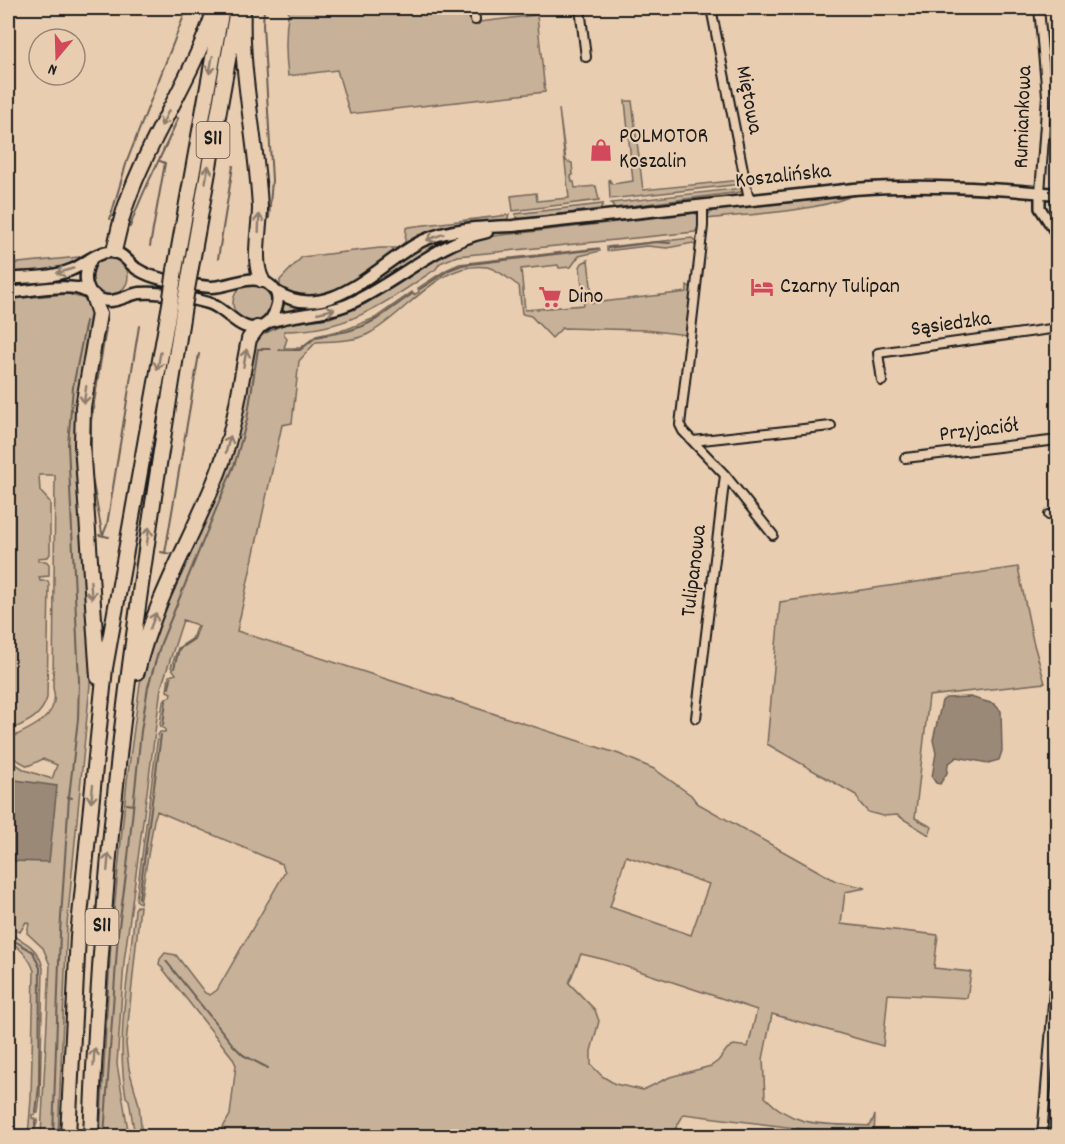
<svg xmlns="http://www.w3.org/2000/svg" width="1065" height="1144" font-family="Dekko,sans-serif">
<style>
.green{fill:#c7b198;stroke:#72665a;stroke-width:1.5;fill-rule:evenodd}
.water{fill:#9b8978;stroke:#685d53;stroke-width:1.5}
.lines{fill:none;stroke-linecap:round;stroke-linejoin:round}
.stream{stroke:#685d53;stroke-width:2}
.minor-casing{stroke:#1c1c1c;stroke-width:12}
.tertiary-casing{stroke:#1c1c1c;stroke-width:14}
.secondary-casing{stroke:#1c1c1c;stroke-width:15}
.motorway-casing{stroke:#1c1c1c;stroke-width:18}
.minor{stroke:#e9cdb0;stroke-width:8}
.tertiary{stroke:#e9cdb0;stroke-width:9}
.secondary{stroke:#e9cdb0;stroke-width:10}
.motorway{stroke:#e9cdb0;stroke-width:14}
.motorway-bridge-casing{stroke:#1c1c1c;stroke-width:18;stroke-linecap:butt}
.motorway-bridge{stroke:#e9cdb0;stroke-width:14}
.oneway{stroke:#8d7d6d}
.labels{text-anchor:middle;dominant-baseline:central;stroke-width:4.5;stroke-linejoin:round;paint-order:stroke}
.shield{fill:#e9cdb0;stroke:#5a5148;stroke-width:1.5}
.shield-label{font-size:21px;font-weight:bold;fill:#1c1c1c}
.street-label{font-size:22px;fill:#1c1c1c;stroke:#e9cdb0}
.poi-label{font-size:22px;fill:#1c1c1c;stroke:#e9cdb0;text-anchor:start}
</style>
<rect width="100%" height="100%" fill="#e9cdb0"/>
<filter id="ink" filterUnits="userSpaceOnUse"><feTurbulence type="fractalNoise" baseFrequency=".0167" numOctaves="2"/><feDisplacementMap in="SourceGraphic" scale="12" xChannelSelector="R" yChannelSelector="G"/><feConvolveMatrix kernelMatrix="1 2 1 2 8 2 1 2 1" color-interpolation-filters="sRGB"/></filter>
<g filter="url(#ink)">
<path class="green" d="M289 8H468L471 23 537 15 545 92 350 114 337 70 288 76C285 52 285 31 289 8Z
M625 101H632L643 190 741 180V184L610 199 609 179 612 184 633 181Z
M559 109 566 161 572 163 573 175 571 176 572 182H574L575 188 596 186 599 200 513 211 511 196 536 193 537 201 569 198Z
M742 188 741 192 615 208 611 203Z
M849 197C812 212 748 214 707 219L708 215 715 210Z
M603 204 600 209 521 219 516 217 515 214Z
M694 213 697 214C701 220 700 227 695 232L457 256 440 263 436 269C385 303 349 331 284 331V334L287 339 284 348H300L316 336 347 329 375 318 412 292 414 295 419 292 418 288 446 270 459 264 599 248 600 251 579 256 571 267 559 268 558 265 521 269 525 310 584 305 580 267 582 263 588 260 593 303 687 292V285L692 288 687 335 645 330 562 328 552 338 531 316 522 314 519 286C510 280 498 269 487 267 440 260 407 313 370 333 355 342 332 341 316 342L299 361 292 423 282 425 237 631 619 754 654 769 691 795 697 803 836 881 866 888 845 892 841 924 938 935 934 968 971 972 967 998 888 994 883 1046 772 1014 763 1059 765 1097C796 1130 828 1123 870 1126L875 1115 874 1134 803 1129 684 1114 671 1136H218L230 1115 236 1065 232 1057 159 964 160 959 165 953 176 955 205 993 210 995 217 990 285 872 282 864 157 811 154 820 140 903 136 900 158 735 160 732H165V729L161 727 160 724 163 702 166 698 170 697 171 693 167 691 169 676 176 674 171 667 178 648 192 639 197 625 183 620 161 688 124 962 117 1064 129 1136H100L111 940 127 781 140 683 158 623 235 444 257 339 262 335 284 324 330 318 365 304 435 258 476 238ZM626 856 709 884 691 935 610 907ZM581 954 606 960 757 1010 748 1047 734 1045 727 1049 718 1061 711 1066 670 1077 643 1090 615 1084 602 1076 591 1065V1051L599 1021 595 1010 569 983Z
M509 215 507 220 469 224 447 229 345 286C320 296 305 299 280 288V280L302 257 380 248H397L405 242 406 228 408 227Z
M465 233 352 298 329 306 283 312 284 302 296 305 352 294 372 282 403 256 429 242Z
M692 238 696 242V246L693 243 667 248 647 246 607 251V247Z
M87 253C79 272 27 272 8 274V264L79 257Z
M90 276a19 19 0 1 1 38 0a19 19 0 1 1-38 0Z
M233 303a19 19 0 1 1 38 0a19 19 0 1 1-38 0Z
M68 294 85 299 91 309 76 403 74 444 89 636 90 685 67 925 58 1136H41L50 965 43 948 27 933 29 923 26 922 20 932 8 928V759L25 770 52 779 57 765 43 759 28 766 8 755V739C28 730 62 717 53 688L55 475H39L40 491 50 502V554L48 557 38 558V561H46L49 564V576L39 577 40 581H48L49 584 47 698C41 718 25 723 8 731V299Z
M1018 567 1033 641 1045 683 929 696 915 818 932 827 929 835 897 815 883 816 868 812 860 803 856 795 767 744 780 602Z
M137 906H140L126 1044 129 1069 139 1105 142 1136H133L134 1130 129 1100 126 1097C115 1035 130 971 135 909Z
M8 933C24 941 39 948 43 968L40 1098 38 1113 32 1115V1118L38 1120 35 1129H31L30 1133 35 1136H28L31 1099 34 971C30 957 20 948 8 940Z"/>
<path class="water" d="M970 697 994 704 1001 711 1002 751 999 760 988 763 957 757 948 764 947 773 940 784 936 783 932 777 936 753 933 740 942 701 946 698Z
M8 779 57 786 49 862 8 861Z"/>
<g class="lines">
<path class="stream" d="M264 8 263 25 272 180 269 218
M110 219 127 161 187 8
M130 227C142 190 163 155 178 118
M150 246 165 163 160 161
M608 248 656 242 670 243
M218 259 233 166
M420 289 449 270 462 265 598 249
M279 350H300L316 337 348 331 363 326 377 319 412 294
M102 533 91 472V421L106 328
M99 535 109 537
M103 535 107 525 139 326
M161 552 170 554
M165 553 199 354
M174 668 179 649 194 639 199 626
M169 688 171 678
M163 725 166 700
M72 798 69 797 78 719 79 681 68 444 73 387 86 321
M127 804 133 805
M139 898 161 735
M8 937 33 952 40 968 39 1086 36 1112
M166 961 233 1045 243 1055 268 1068
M35 1126V1121
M53 1136 60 933 69 797H67
M104 1136 118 934 127 867 141 731 148 687 161 643 235 463 247 420 258 349H270"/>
<g class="minor-casing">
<path id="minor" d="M474 8 475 20
M580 8 586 57
M711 8 749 200
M1039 8 1047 96 1040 193
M882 381 878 353 1058 328
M693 441 831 426
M905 458 1058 440
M725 475 773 535
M1049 515 1058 514
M696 718 725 475 683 431 680 425 703 226V205
M1042 1136 1058 943"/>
</g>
<g class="tertiary-casing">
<path id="tertiary" d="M1040 193V208L1058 236"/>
</g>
<g class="secondary-casing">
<path id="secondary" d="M8 279C28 277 51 278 71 270 85 265 96 251 111 252 123 252 128 263 137 269 145 274 153 277 162 279 178 282 195 286 211 287 233 287 254 270 272 287 278 293 279 300 276 308 274 316 270 322 263 326 241 336 227 308 208 303 187 297 162 291 140 293 130 294 120 301 109 301 97 301 88 290 76 288 54 285 29 291 8 293
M275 291C329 327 379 262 422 241 451 228 481 227 513 226L854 189C922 184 989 188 1058 194
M91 293C83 282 85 271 91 260
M269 322C295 313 323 315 349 304 397 283 435 243 487 232"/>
</g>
<g class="motorway-casing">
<path id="motorway" d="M243 8C240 75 257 141 260 208 260 228 252 263 262 280
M114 251C118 235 121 218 127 202 150 137 192 78 214 12
M175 270 222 8
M190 273 236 15
M93 296 99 314 83 407 82 444 98 677
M137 672C153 602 192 539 218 473 235 430 240 384 249 339L257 328
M68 1136 78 936 105 668 170 304
M91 1136C96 1003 106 870 121 738 138 593 161 450 184 306"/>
</g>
<use href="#minor" class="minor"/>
<use href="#tertiary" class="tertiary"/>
<use href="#secondary" class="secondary"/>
<use href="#motorway" class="motorway"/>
<g class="motorway-bridge-casing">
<path id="motorway-bridge" d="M170 304 175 270
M184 306 190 273"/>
</g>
<use href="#motorway-bridge" class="motorway-bridge"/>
</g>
<defs><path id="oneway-shaft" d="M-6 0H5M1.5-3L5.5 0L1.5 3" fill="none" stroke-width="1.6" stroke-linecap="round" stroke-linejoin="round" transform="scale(1.5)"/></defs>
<g class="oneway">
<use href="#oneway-shaft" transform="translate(211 65) rotate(100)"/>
<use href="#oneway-shaft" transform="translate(165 118) rotate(116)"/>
<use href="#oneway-shaft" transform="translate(207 174) rotate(-80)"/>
<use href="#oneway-shaft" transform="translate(259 223) rotate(-88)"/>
<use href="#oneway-shaft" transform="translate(435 237) rotate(160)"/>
<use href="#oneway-shaft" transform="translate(65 271) rotate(163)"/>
<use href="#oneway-shaft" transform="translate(326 311) rotate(-13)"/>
<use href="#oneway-shaft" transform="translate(245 358) rotate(-80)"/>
<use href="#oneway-shaft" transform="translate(159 361) rotate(100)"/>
<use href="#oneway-shaft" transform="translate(85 395) rotate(98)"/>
<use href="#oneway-shaft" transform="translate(228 444) rotate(-76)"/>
<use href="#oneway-shaft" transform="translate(148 536) rotate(-82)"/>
<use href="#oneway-shaft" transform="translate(91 590) rotate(86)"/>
<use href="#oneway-shaft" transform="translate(153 621) rotate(-69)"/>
<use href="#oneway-shaft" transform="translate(92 794) rotate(96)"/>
<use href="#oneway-shaft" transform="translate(108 862) rotate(-85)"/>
<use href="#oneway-shaft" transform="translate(94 1057) rotate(-87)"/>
</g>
</g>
<defs>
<g id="shop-bare" transform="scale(1.8)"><path d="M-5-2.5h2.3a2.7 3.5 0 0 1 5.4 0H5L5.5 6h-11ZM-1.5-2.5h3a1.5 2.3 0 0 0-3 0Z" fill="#d1495b" stroke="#e9cdb0" stroke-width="2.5" paint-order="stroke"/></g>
<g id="hotel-bare" transform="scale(1.8)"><path d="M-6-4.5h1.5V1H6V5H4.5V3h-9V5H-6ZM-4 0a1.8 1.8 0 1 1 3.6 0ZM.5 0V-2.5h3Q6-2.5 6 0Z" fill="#d1495b" stroke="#e9cdb0" stroke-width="2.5" paint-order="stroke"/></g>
<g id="supermarket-bare" transform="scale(1.8)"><path d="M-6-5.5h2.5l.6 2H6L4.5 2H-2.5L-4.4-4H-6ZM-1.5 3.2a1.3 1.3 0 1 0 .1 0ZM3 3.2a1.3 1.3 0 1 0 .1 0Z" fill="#d1495b" stroke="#e9cdb0" stroke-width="2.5" paint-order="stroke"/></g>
</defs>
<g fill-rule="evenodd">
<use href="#shop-bare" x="601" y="150"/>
<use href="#hotel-bare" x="762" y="287"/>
<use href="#supermarket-bare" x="550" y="297"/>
</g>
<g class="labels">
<g class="shield">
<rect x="196.5" y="122" width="33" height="36" rx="4.5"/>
<rect x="85.5" y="909" width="33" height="36" rx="4.5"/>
</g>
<g class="shield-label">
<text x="213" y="140">S11</text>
<text x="102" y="927">S11</text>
</g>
<g class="street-label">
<text transform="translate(748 100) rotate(79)">Miętowa</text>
<text transform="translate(1024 117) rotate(-88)">Rumiankowa</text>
<text transform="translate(783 177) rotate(-6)">Koszalińska</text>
<text transform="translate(951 325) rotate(-8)">Sąsiedzka</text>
<text transform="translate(979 431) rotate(-7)">Przyjaciół</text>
<text transform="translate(695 571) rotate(-83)">Tulipanowa</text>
</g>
<g class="poi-label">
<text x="619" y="137">POLMOTOR<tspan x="619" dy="25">Koszalin</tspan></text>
<text x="780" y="287">Czarny Tulipan</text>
<text x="568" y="297">Dino</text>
</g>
</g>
<rect width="1065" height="1144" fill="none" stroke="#e9cdb0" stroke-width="30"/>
<rect x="15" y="15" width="1035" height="1114" fill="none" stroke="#1c1c1c" stroke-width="2" filter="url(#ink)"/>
<g transform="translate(57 57) rotate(199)"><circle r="28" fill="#e9cdb0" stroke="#978675" stroke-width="1.5"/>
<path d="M0-4.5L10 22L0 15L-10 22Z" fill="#d1495b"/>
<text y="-9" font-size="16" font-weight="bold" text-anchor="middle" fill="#1c1c1c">N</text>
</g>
</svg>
